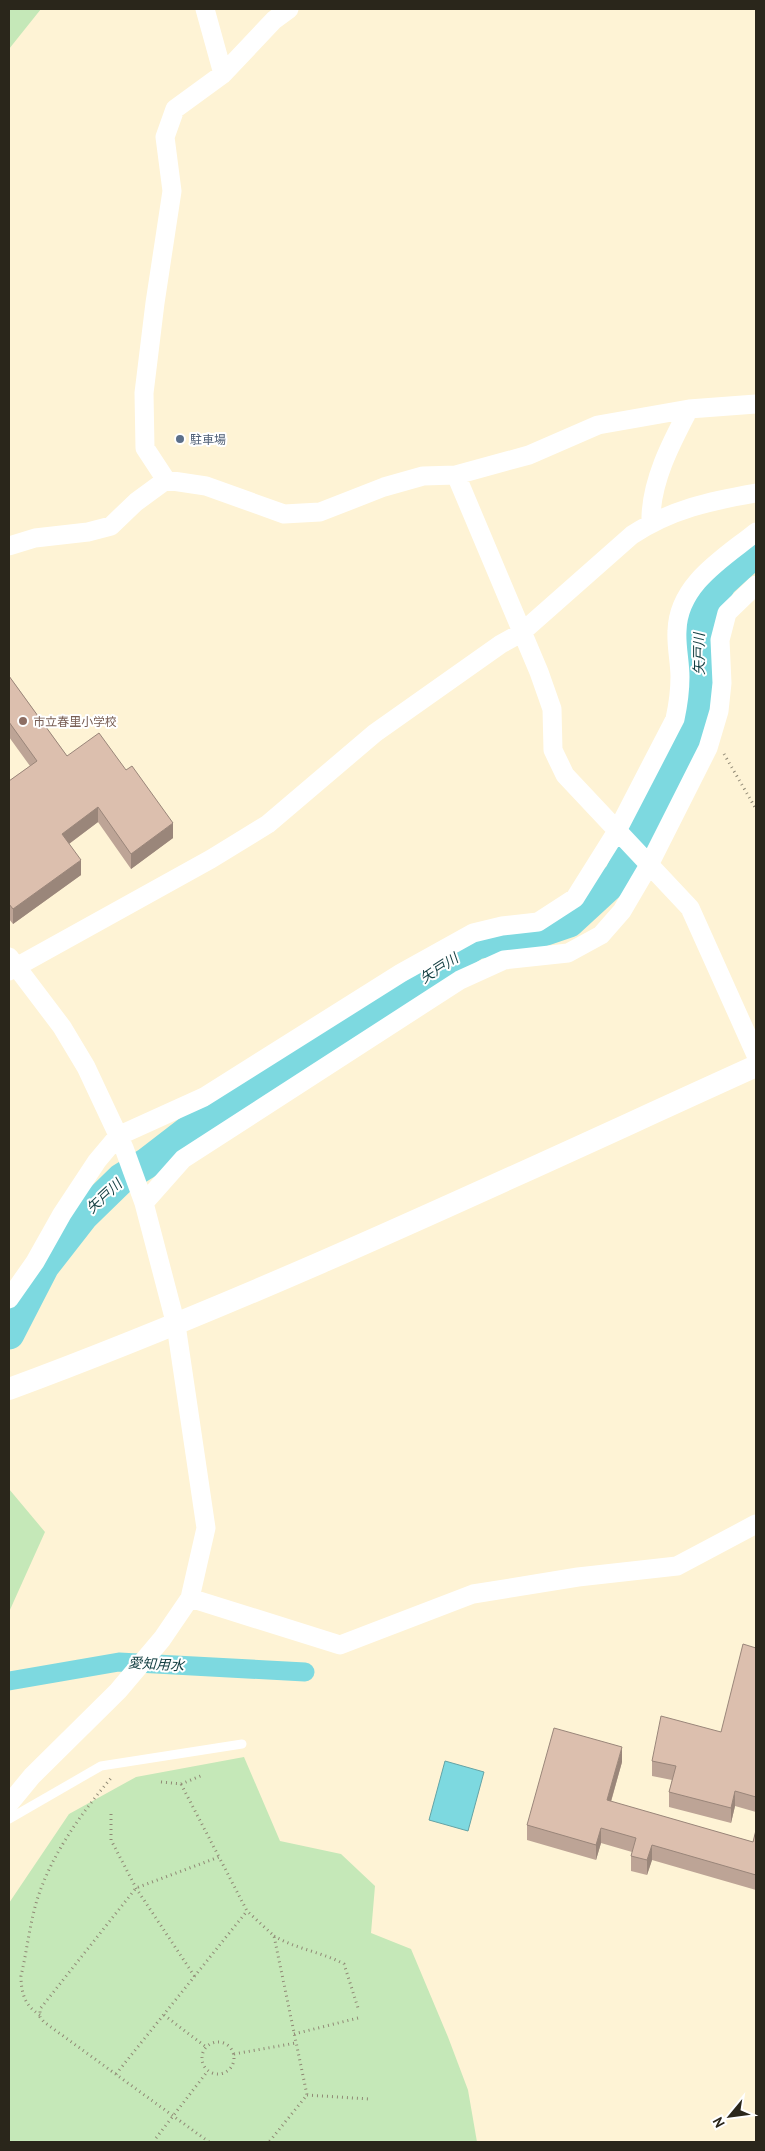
<svg xmlns="http://www.w3.org/2000/svg" width="765" height="2151" font-family="'PT Sans','Noto Sans JP',sans-serif">
<style>
.green{fill:#c5e8b8}
.water{fill:#7dd9e0;stroke:#64a3a5}
.lines{fill:none;stroke-linecap:round;stroke-linejoin:round}
.canal{stroke:#7dd9e0;stroke-width:19}
.river{stroke:#7dd9e0;stroke-width:31}
.path{stroke:#908975;stroke-width:3;stroke-dasharray:1 4;stroke-linecap:butt}
.service{stroke:#fff;stroke-width:9}
.minor{stroke:#fff;stroke-width:19}
.tertiary{stroke:#fff;stroke-width:22}
.wall{fill:#bda496}
.shaded-wall{fill:#9a867a}
.building{fill:#dcbfae;stroke:#9a867a}
.service-dot{fill:#5c6f8a;stroke:#fff;stroke-width:2}
.education-dot{fill:#8d6e63;stroke:#fff;stroke-width:2}
.labels{text-anchor:middle;dominant-baseline:central;stroke-width:4;stroke-linejoin:round;paint-order:stroke}
.service-label{font-size:12px;fill:#4e5e75;stroke:#fff;text-anchor:start}
.education-label{font-size:12px;fill:#785e54;stroke:#fff;text-anchor:start}
.water-label{font-size:14px;font-style:italic;fill:#123e41;stroke:#fff}
</style>
<rect width="100%" height="100%" fill="#fef3d5"/>
<path class="green" d="M9 9H41L9 49Z
M9 1489 45 1532 9 1612Z
M244 1757 280 1841 341 1854 375 1886 371 1933 411 1949 448 2037 468 2090 477 2142H9V1903L69 1814 136 1777Z"/>
<path class="water" d="M445 1761 484 1772 468 1831 429 1820Z"/>
<g class="lines">
<path class="canal" d="M9 1681 119 1662 305 1672"/>
<path class="river" d="M9 1334 44 1266 83 1216 121 1179 147 1163 208 1116 358 1022 476 944 531 935 569 922 619 876 701 711 697 654 700 617 722 582 756 551"/>
<path class="path" d="M724 754 756 809
M161 1782 181 1784 203 1775
M181 1784 219 1857
M111 1814V1840L136 1888 195 1977
M274 1936C296 1949 322 1952 344 1964L359 2011
M40 2015C25 2006 21 1993 21 1976 27 1951 30 1921 38 1897 52 1854 82 1812 112 1777
M164 2015 206 2047
M294 2034 358 2018
M202 2058a16 16 0 1 1 32 0a16 16 0 1 1-32 0Z
M234 2054 296 2043
M116 2074 247 1911
M307 2095 369 2099
M156 2138 207 2072
M209 2142 44 2022 40 2017V2009L136 1888 219 1857 247 1911 274 1936 307 2095 269 2142"/>
<path class="service" d="M9 1819 101 1766 242 1744"/>
<path class="minor" d="M205 9 223 74
M456 475 539 672 552 709 553 750 565 775 690 908 756 1055
M166 480 145 448 144 393 155 303 172 191 165 137 175 109 223 74 274 20 289 9
M651 522C650 483 671 443 689 409
M9 546 35 538 88 532 111 526 136 502 166 480 206 486 284 514 320 512 384 487 423 476 456 475 529 455 598 425 689 409 756 404
M9 957 62 1027 86 1067 124 1148 144 1203 176 1325 206 1528 190 1598 162 1639 118 1691 32 1776 9 1804
M9 971 211 859 268 824 375 733 501 644 521 633 632 535C672 509 710 501 756 493
M144 1203 183 1159 460 980 504 960 568 953 601 935 622 911 649 865 708 748 719 711 722 683 720 640 727 613 756 585
M9 1299 35 1262 62 1214 97 1161 118 1136 204 1097 401 973 473 933 502 926 538 922 575 898 617 831 675 719C678 705 680 691 680 677 680 662 676 646 677 631 678 584 724 558 756 532
M190 1598 340 1645 473 1594 578 1577 677 1566 756 1524"/>
<path class="tertiary" d="M9 1389C263 1295 509 1178 756 1066"/>
</g>
<path class="wall" d="M9 676 67 756 173 838 131 869 98 822 69 844 81 875 13 924 9 919V781L30 766 9 737Z
M756 1648V1812L735 1806 731 1823 669 1807V1792L672 1780 652 1776V1761L721 1732Z
M622 1762 611 1802 753 1842 756 1830V1890L652 1860 647 1875 631 1871V1856L632 1852 601 1843 596 1860 527 1840V1825Z"/>
<path class="shaded-wall" d="M98 807V822L62 849V834Z
M173 823V838L131 869V854Z
M81 860V875L13 924V909Z
M622 1747V1762L607 1815V1800Z
M735 1791V1806L731 1823V1808Z
M601 1828V1843L596 1860V1845Z
M652 1845V1860L647 1875V1860Z"/>
<path class="building" d="M9 676 67 756 99 733 126 770 132 766 173 823 131 854 98 807 62 834 81 860 13 909 9 904V781L37 761 9 722Z
M743 1644 756 1648V1797L735 1791 731 1808 669 1792 676 1766 652 1761 661 1716 721 1732Z
M554 1728 622 1747 607 1800 753 1842 756 1830V1875L652 1845 647 1860 631 1856 636 1838 601 1828 596 1845 527 1825Z"/>
<circle class="service-dot" cx="180" cy="439" r="5"/>
<circle class="education-dot" cx="23" cy="721" r="5"/>
<g class="labels">
<g class="service-label">
<text x="190" y="439">駐車場</text>
</g>
<g class="education-label">
<text x="33" y="721">市立春里小学校</text>
</g>
<g class="water-label">
<text transform="translate(699 654) rotate(-90)">矢戸川</text>
<text transform="translate(439 968) rotate(-33)">矢戸川</text>
<text transform="translate(104 1196) rotate(-43)">矢戸川</text>
<text transform="translate(156 1664) rotate(3)">愛知用水</text>
</g>
</g>
<rect width="765" height="2151" fill="none" stroke="#2a261b" stroke-width="20"/>
<g transform="translate(730 2116) rotate(241)" stroke="#ffffff" stroke-width="4" paint-order="stroke">
<path d="M0-4L9 19L0 12L-9 19Z" fill="#2a261b"/>
<text y="-8" font-size="14" font-weight="bold" text-anchor="middle" fill="#2a261b">N</text>
</g>
</svg>
